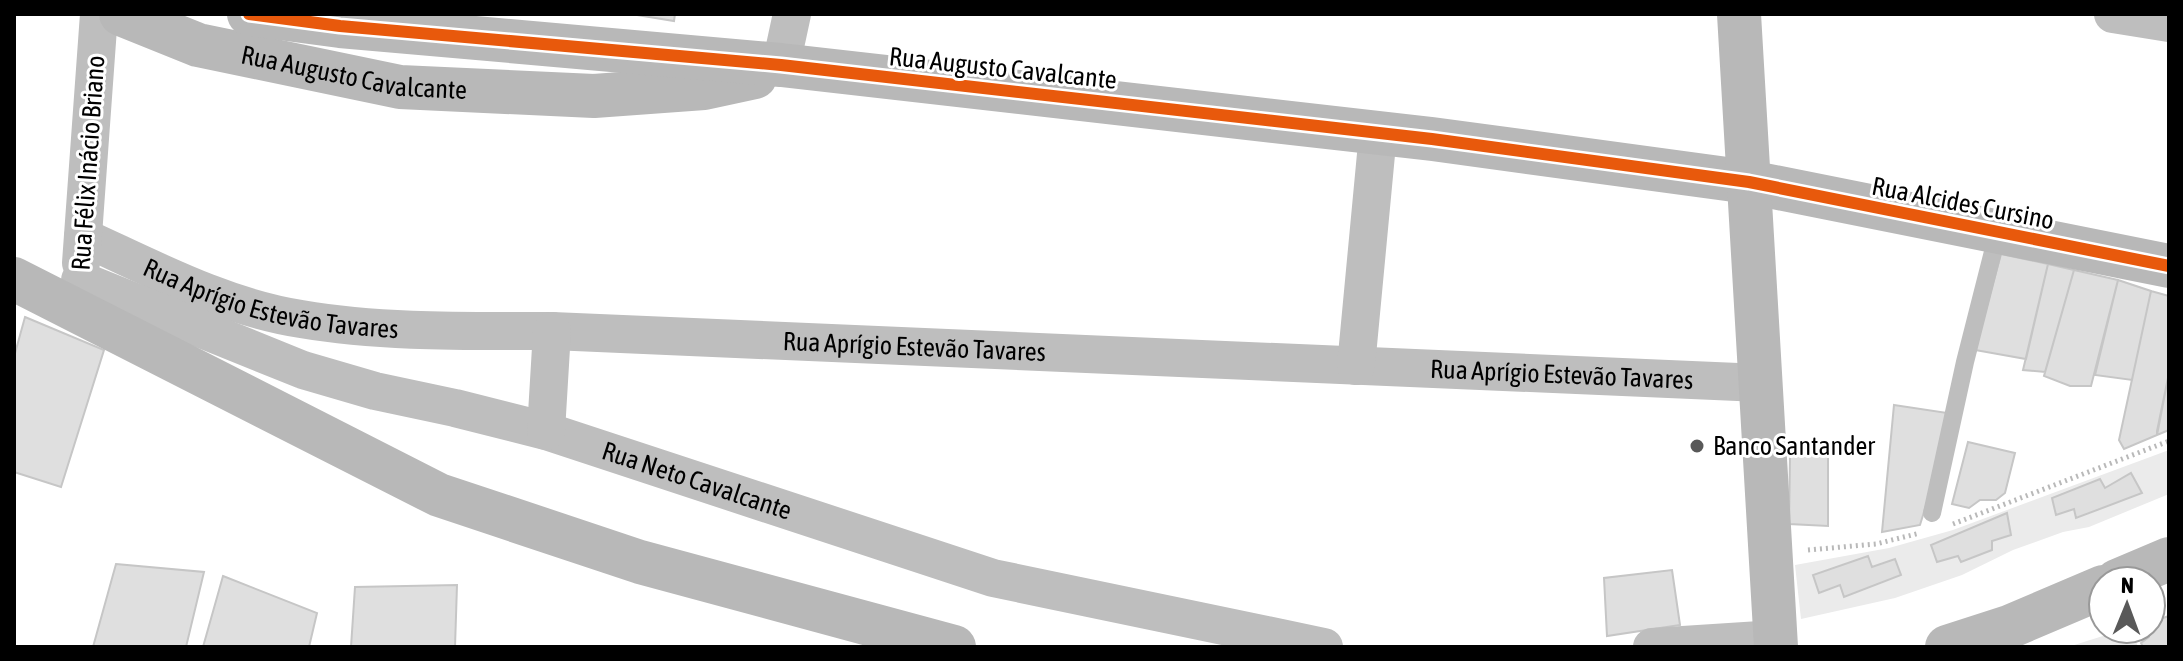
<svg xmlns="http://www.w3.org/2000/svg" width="2183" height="661" font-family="'Asap Condensed',sans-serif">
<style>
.green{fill:#ebebeb}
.building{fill:#dfdfdf;stroke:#c6c6c6;stroke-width:2}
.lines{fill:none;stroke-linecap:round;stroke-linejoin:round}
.path{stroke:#b9b9b9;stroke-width:5;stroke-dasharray:2 4;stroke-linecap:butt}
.lane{stroke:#bebebe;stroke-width:18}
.street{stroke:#bebebe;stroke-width:38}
.secondary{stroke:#b8b8b8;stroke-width:44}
.cycleway-casing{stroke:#fff;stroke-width:17}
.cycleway{stroke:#e8590c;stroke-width:12}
.poi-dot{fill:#595959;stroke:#fff;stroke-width:3}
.labels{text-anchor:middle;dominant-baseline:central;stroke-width:6;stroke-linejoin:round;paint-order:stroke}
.street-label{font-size:26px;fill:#000;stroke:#fff}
.poi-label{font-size:26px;fill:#000;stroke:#fff;text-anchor:start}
</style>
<rect width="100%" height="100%" fill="#fff"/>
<path class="green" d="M2169 450V494L2089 527 2063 532 2013 550 1962 575 1895 598 1801 619 1795 565 1889 548 1953 530Z
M2125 629H2132L2138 647H2068Z"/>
<path class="building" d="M631 14H675L674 21Z
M2001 254 2048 264 2026 359 1975 350Z
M2048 264 2074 270 2045 372 2023 370Z
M2074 270 2118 280 2091 386H2070L2044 376Z
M2118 280 2151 291 2132 380 2095 375Z
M2151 291 2169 296V373L2157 435 2124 449 2119 440Z
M25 317 104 350 61 487 14 472V357Z
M2169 373V430L2157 435V431Z
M1894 405 1954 414 1920 525 1882 532Z
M1968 442 2015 453 2005 493 1996 500H1980L1969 508 1952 504Z
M1828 455V526L1789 524 1790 456Z
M2131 473 2142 493 2076 518 2074 509 2056 515 2052 498 2100 479 2105 488Z
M2007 513 2011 535 1992 541V550L1961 562 1958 556 1937 562 1931 545Z
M1868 556 1872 567 1895 559 1901 575 1844 597 1840 585 1819 593 1813 575Z
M116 564 204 572 186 647H93Z
M1672 570 1680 625 1607 636 1604 578Z
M223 576 317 613 309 647H203Z
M457 585 455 647H351L355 587Z
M2169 616V647H2143L2141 643 2149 637 2151 622Z"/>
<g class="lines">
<path class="path" d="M1953 524 2169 441
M1808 550 1876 544 1920 533"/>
<path class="lane" d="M1932 513 1965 362 1998 232"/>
<g class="street">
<path d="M2113 14 2169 23"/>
<path d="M781 65 792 14"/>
<path id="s1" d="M83 237C153 269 224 307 301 319 383 333 468 331 552 331L1761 383"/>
<path d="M81 263 99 14"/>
<path id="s2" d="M80 280 303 370 375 391 455 408 546 431 993 578 1324 647"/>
<path d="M1356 366 1378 133"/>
<path d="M546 431 552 331"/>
<path d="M1652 647 1776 639"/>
</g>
<g class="secondary">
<path id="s3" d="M121 14 198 45 400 87 594 96 704 88 755 77"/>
<path d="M249 14 340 26 781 65 1432 139 1749 182 2169 266"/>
<path d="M1739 14 1776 647"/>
<path d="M14 279 439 495 640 562 954 647"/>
<path d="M2117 581 2169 559"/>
<path d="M1947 647 2009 627 2103 587"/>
</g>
<g class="cycleway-casing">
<path id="cycleway" d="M249 14 340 26 781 65 1432 139 1749 182 2169 266"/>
</g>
<use href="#cycleway" class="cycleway"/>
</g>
<circle class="poi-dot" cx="1697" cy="446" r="8"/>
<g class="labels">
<g class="street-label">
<text transform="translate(1003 68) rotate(6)">Rua Augusto Cavalcante</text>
<text stroke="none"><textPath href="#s3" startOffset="242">Rua Augusto Cavalcante</textPath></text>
<text transform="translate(88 163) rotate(-86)">Rua Félix Inácio Briano</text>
<text transform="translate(1963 203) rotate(11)">Rua Alcides Cursino</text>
<text stroke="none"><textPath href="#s1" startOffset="200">Rua Aprígio Estevão Tavares</textPath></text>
<text stroke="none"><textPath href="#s1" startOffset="848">Rua Aprígio Estevão Tavares</textPath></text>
<text stroke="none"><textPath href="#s1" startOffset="1496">Rua Aprígio Estevão Tavares</textPath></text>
<text stroke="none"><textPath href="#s2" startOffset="650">Rua Neto Cavalcante</textPath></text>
</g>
<g class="poi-label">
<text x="1713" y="446">Banco Santander</text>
</g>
</g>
<rect width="2183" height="661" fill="none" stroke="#000000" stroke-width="32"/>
<g transform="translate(2127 605) rotate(1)"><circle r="38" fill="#ffffff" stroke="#999999" stroke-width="2"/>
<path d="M0-6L14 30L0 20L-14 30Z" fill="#595959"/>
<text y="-12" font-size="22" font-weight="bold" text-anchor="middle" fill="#000000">N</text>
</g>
</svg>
